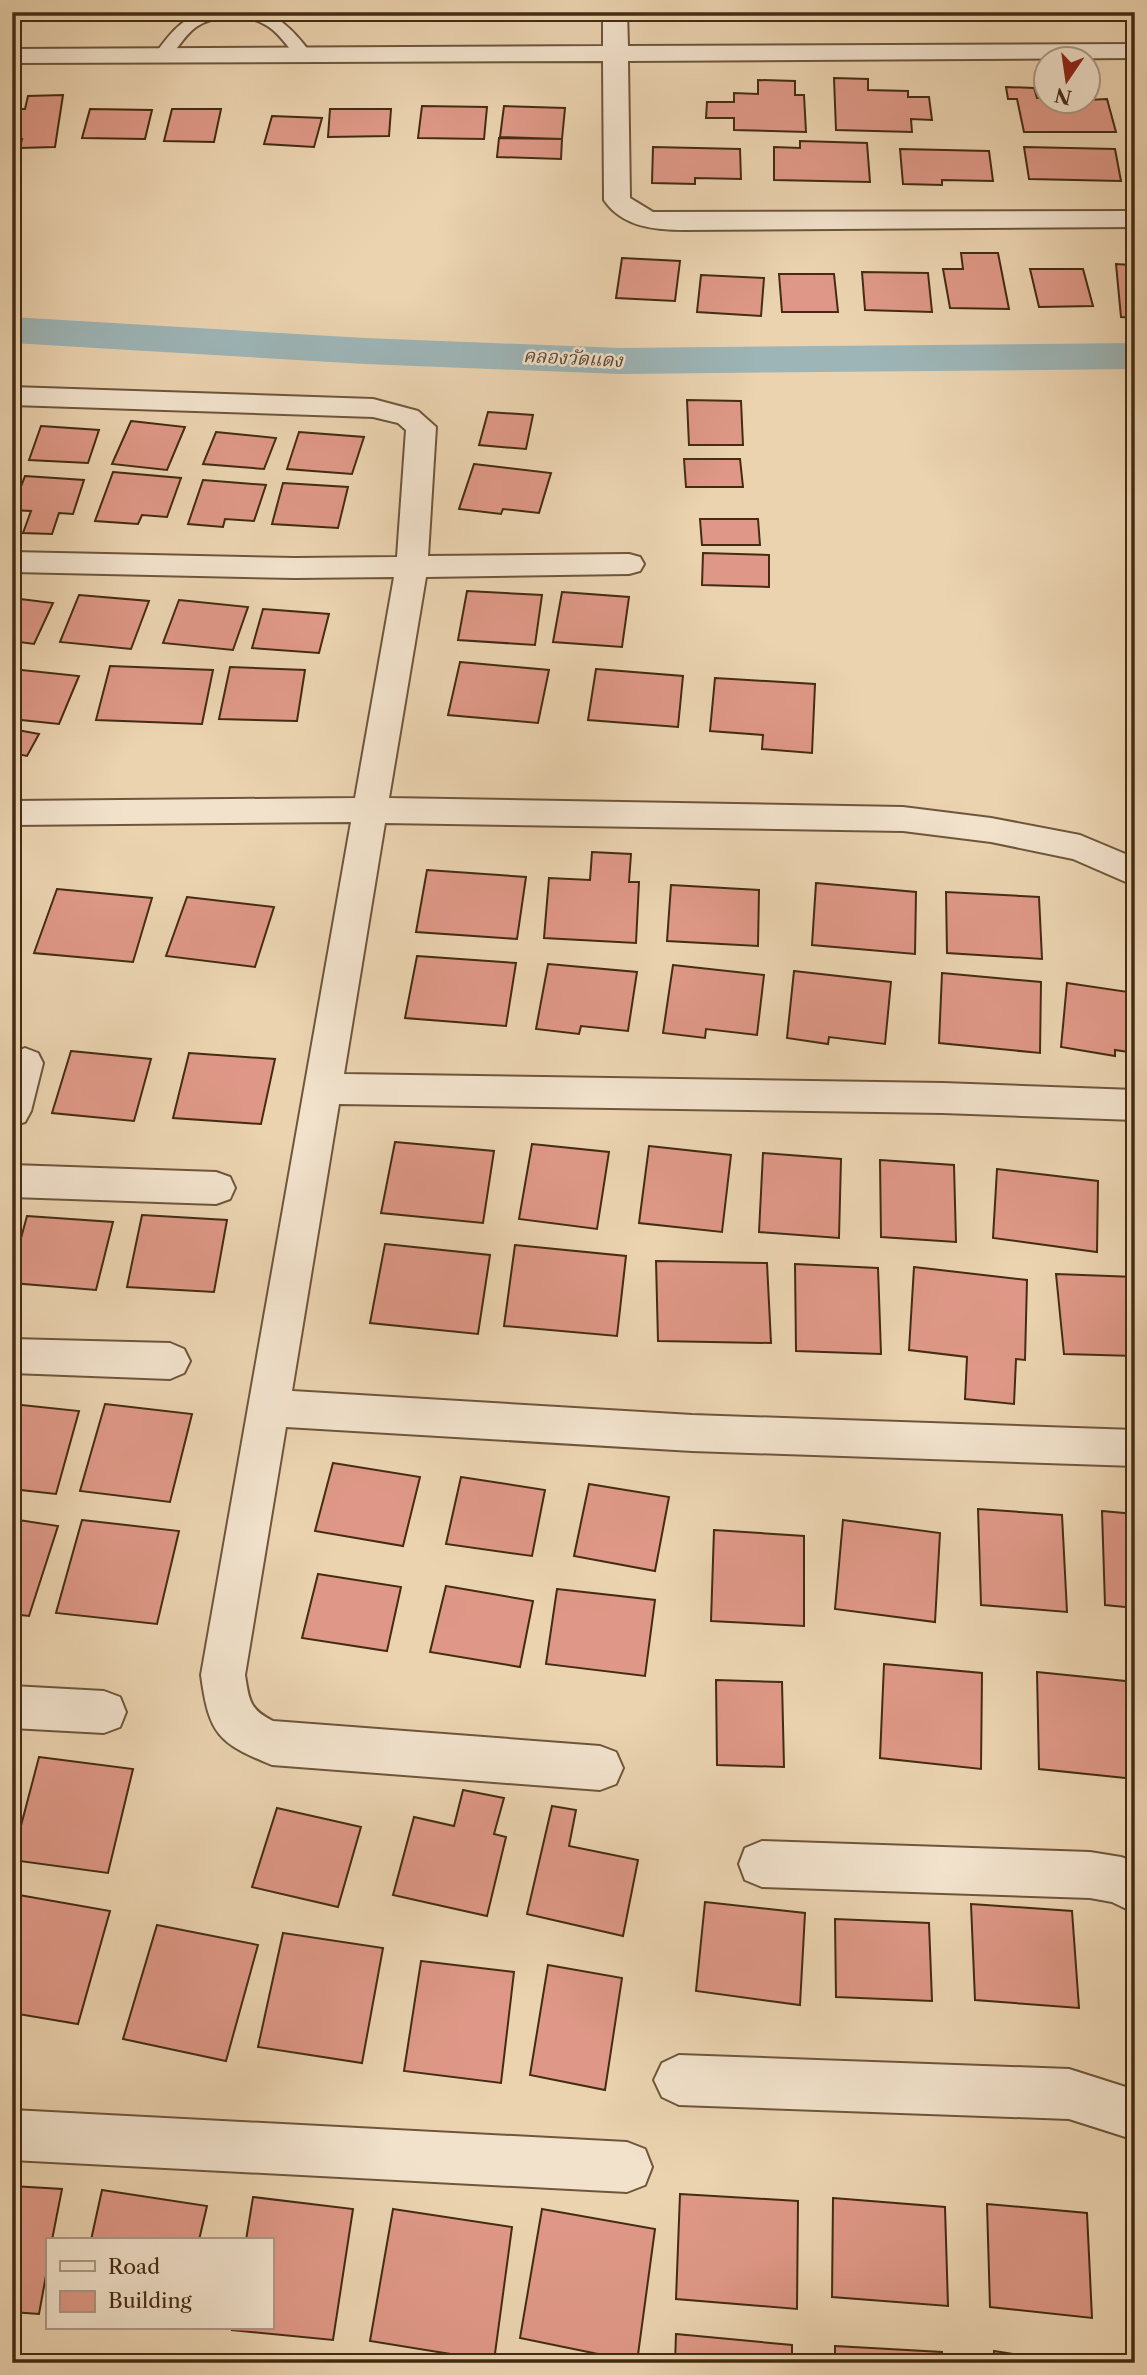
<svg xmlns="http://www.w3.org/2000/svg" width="1147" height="2375" font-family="'Libre Caslon Text','Noto Serif Thai',serif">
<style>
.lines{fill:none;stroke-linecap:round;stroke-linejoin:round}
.canal{fill:#9db5b7;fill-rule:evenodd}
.building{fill:#df9887;stroke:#442c12;stroke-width:2}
.service-casing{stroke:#6e563a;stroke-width:4}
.minor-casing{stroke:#6e563a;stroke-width:4}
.service{fill:#f2e2cc;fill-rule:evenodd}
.minor{fill:#f2e2cc;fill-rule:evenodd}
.labels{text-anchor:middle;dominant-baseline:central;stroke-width:5;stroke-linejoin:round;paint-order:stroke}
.far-water-label{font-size:19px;font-style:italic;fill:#564733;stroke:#f2e2cc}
</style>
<rect width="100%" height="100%" fill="#ebd3b0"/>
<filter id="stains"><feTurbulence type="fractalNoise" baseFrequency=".00286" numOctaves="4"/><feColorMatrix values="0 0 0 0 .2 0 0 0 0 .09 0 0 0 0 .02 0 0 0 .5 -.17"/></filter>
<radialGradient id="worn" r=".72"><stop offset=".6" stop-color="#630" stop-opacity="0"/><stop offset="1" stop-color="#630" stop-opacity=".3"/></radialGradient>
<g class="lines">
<path class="canal" d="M12 317 365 338 620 348 1135 343V369L620 374 365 364 12 343Z"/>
</g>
<path class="building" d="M834 78 868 79V90L908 91V97H929L932 120 911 119 912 132 836 130Z
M758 80 795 81V95H804L806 132 734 130V118H706L707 102H734V93L758 94Z
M1006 87 1034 88 1037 98H1046V102L1107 99 1116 132H1024L1017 99H1008Z
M63 95 55 147 20 148 22 139H12V109H25L28 96Z
M422 106 487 107 484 139 418 138Z
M504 106 565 108 562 139 500 137Z
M90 109 152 110 145 139 82 138Z
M172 109H221L214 142 164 141Z
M330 109H391L389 136 328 137Z
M272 116 322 118 314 147 264 144Z
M499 138 562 139 561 159 497 157Z
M800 141 867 143 870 182 774 180V147L800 148Z
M653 147 740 149 741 179 695 178V184L652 183Z
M1024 147 1115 149 1121 181 1029 179Z
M900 149 989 151 993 181 942 180V185L903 184Z
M1130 249H1135V318L1121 317 1116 264 1132 265Z
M961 253H998L1009 309 950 308 943 269H963Z
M622 258 680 261 675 301 616 298Z
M1030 269H1083L1093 306 1039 307Z
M862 272 928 273 932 312 865 310Z
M779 274H834L838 312H782Z
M701 275 764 278 761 316 697 312Z
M687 400 741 401 743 445H689Z
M488 412 533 415 526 449 479 445Z
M131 421 185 427 167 470 112 464Z
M41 426 99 430 88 463 29 460Z
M216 432 276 438 264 469 203 464Z
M299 432 364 437 352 474 287 469Z
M684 459H740L743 487H686Z
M474 464 551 473 539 513 503 509 501 514 459 509Z
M113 472 181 478 167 517 142 515 138 524 95 521Z
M25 476 84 480 73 514 59 513 52 534 23 533 31 511 12 510Z
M203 480 266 485 254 521 225 519 223 527 188 524Z
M283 483 348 487 338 528 272 524Z
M700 519H758L760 545H702Z
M703 553 769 555V587L702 585Z
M467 591 542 595 535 645 458 640Z
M562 592 629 597 622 647 553 642Z
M79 595 149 601 131 649 60 642Z
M12 598 53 603 34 644 12 641Z
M179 600 248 607 233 650 163 643Z
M263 609 329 614 319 653 252 648Z
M460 662 549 670 538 723 448 715Z
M110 666 213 670 202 724 96 720Z
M230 667 305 670 297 721 219 719Z
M12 669 79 676 59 724 12 719Z
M596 669 683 676 678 727 588 720Z
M715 678 815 684 812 753 762 749 763 735 710 731Z
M12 729 39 734 27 756 12 753Z
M592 852 631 854 629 882H639L636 943 544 938 549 878 590 880Z
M427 870 526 877 517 939 416 932Z
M816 883 916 892 915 954 812 945Z
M671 885 759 890 758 946 667 941Z
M57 889 152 898 133 962 34 953Z
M946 892 1039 897 1042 959 947 953Z
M187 897 274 907 255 967 166 956Z
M417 956 516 963 506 1026 405 1018Z
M548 964 637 972 628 1031 581 1026 579 1034 536 1029Z
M673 965 764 975 757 1035 706 1029 705 1038 663 1033Z
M794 971 891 982 885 1044 829 1037 828 1044 787 1038Z
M942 973 1041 982 1040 1053 939 1043Z
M1067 983 1135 993V1053L1115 1050V1056L1061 1047Z
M71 1051 151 1059 134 1121 52 1113Z
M189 1053 275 1059 261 1124 173 1118Z
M395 1142 494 1151 483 1223 381 1213Z
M532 1144 609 1152 597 1229 519 1219Z
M649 1146 731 1155 722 1232 639 1223Z
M763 1153 841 1159 839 1238 759 1232Z
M880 1160 954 1165 956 1242 881 1237Z
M997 1169 1098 1181 1097 1252 993 1238Z
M1126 1180 1135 1181V1249L1126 1248Z
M142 1215 227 1220 214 1292 127 1287Z
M27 1216 113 1222 96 1290 12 1283V1271Z
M385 1244 490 1255 478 1334 370 1323Z
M515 1245 626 1256 617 1336 504 1326Z
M656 1261 767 1263 771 1343 658 1341Z
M795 1264 878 1268 881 1354 796 1351Z
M914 1267 1027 1280 1025 1360 1016 1359 1014 1404 965 1399 967 1357 909 1350Z
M1056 1274 1135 1277V1356L1064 1354Z
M12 1404 79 1411 56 1494 12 1489Z
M105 1404 192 1414 170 1502 80 1491Z
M333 1463 420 1477 403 1546 315 1531Z
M461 1477 545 1490 532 1556 446 1544Z
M589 1484 669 1497 655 1571 574 1556Z
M978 1509 1062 1515 1067 1612 981 1605Z
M1102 1511 1135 1514V1608L1105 1605Z
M12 1519 58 1526 29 1616 12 1614Z
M82 1520 179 1531 157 1624 56 1613Z
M843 1520 940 1533 935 1622 835 1609Z
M714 1530 804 1536V1626L711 1621Z
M318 1574 401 1587 387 1651 302 1638Z
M446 1586 533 1601 520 1667 430 1652Z
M557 1589 655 1600 645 1676 546 1664Z
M884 1664 982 1673 981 1769 880 1758Z
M1037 1672 1135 1682V1779L1039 1769Z
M716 1680 782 1682 784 1767 717 1765Z
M39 1757 133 1769 108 1873 12 1860Z
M463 1790 504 1798 494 1834 506 1837 487 1916 393 1895 414 1817 454 1826Z
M552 1806 576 1810 569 1846 638 1860 623 1936 527 1914Z
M277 1808 361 1827 338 1907 252 1887Z
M19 1895 110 1911 78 2024 12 2013V1917Z
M705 1902 805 1913 800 2005 696 1991Z
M971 1904 1072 1911 1079 2008 975 2000Z
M835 1919 929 1923 932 2001 836 1997Z
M157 1925 258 1945 226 2061 123 2039Z
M283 1933 383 1948 362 2063 258 2047Z
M421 1961 514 1972 501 2083 404 2071Z
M548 1965 622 1978 605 2090 530 2075Z
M12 2186 62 2189 52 2240H47V2270L39 2314 12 2312Z
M102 2190 207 2206 199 2240H91Z
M680 2194 798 2201 797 2309 676 2299Z
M253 2197 353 2209 333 2340 231 2330 271 2328V2240H246Z
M833 2198 945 2207 948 2306 832 2297Z
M987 2204 1087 2213 1092 2318 990 2307Z
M393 2209 512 2227 494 2361 370 2341Z
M542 2209 655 2229 637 2362 520 2338Z
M676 2334 792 2345V2363H675Z
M835 2346 942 2352 943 2363H835Z
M994 2351 1071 2363H994Z"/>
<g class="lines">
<g class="service-casing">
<path id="service" d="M202 12C261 12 274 3 312 55L310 59H298C288 47 278 31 264 24 245 13 214 15 196 27 185 35 177 49 168 60H156L154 56C167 37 180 20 202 12Z"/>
</g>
<g class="minor-casing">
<path id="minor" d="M603 12H627L628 46 1135 44V58L628 61 630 198 653 212 1135 211V227L685 230C655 230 622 227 604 200L603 61 12 63V49L603 46Z
M12 387 373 399 418 411 436 427 428 556 629 554 640 557 644 564 640 571 629 574 426 577 389 798 903 807 991 818 1080 835 1135 858V886L1073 859 991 842 903 831 385 823 344 1074 943 1083 1135 1090V1120L943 1113 339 1104 292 1391 692 1415 1135 1430V1466L692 1451 286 1427 245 1675C249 1700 249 1709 273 1721L600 1746 616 1752 623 1768 616 1784 600 1790 272 1765C218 1743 209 1734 201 1675L351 822 12 825V801L355 798 394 577 295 578 12 572V552L295 558 397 557 406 430 398 423 373 417 12 405Z
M25 1048 38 1053 43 1063 31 1111 25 1122 12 1126V1053Z
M12 1165 216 1172 230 1177 235 1188 230 1199 216 1204 12 1197Z
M12 1339 170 1343 184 1349 190 1361 184 1373 170 1379 12 1373Z
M12 1686 104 1691 120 1697 126 1712 120 1727 104 1733 12 1728Z
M762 1841 1090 1852 1121 1857 1135 1862V1913L1112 1902 1090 1898 762 1887 745 1880 739 1864 745 1848Z
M679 2055 1069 2069 1135 2090V2140L1069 2119 679 2105 662 2097 654 2080 662 2063Z
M12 2110 627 2142 645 2149 652 2167 645 2185 627 2192 12 2160Z"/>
</g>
<use href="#service" class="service"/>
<use href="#minor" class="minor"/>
</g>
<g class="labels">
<g class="far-water-label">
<text transform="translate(573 358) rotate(3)">คลองวัดแดง</text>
</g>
</g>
<rect width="1147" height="2375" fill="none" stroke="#ebd3b0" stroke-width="42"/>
<rect x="14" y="14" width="1119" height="2347" fill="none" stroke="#442c12" stroke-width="3.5"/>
<rect x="21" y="21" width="1105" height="2333" fill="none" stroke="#442c12" stroke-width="2"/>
<rect x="46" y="2238" width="228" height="91" fill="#f2e2cc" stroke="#ac9982" stroke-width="2"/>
<rect x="60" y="2261" width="35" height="10" fill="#f2e2cc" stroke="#ac9982" stroke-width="2"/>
<text x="108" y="2274" font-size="21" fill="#442c12">Road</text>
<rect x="60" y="2291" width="35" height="21" fill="#df9887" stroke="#ac9982" stroke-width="2"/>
<text x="108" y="2308" font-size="21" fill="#442c12">Building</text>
<g transform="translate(1067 80) rotate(193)"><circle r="33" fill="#f2e2cc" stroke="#ac9982" stroke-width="2"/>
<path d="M0-5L12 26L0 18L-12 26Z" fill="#8f2418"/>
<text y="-10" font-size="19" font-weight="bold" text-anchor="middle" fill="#442c12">N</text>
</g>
<rect width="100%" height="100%" filter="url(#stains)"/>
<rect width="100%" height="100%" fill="url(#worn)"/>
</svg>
